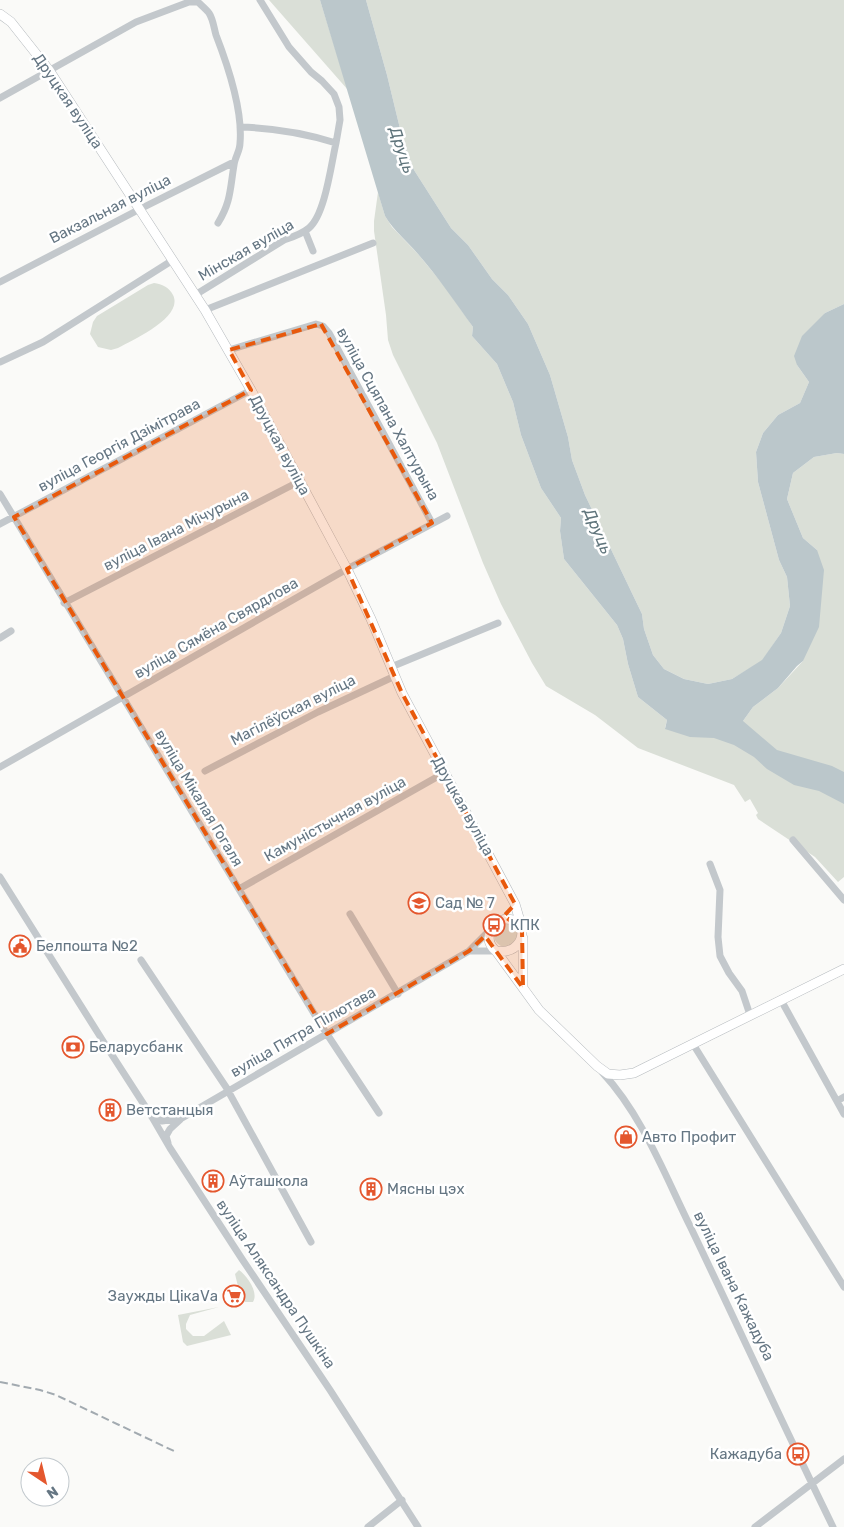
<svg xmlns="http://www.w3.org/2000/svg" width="844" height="1527" font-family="Rubik,sans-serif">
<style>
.green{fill:#dadfd7}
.water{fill:#bbc7cb}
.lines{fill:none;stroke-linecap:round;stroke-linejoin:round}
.major-casing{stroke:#b5babe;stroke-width:10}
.minor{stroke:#c3c8cc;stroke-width:7}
.major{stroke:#fff;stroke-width:9}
.rail{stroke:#a2aab0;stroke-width:2;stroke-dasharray:8 4;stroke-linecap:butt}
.marked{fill:#e8590c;fill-opacity:0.2;stroke:#e8590c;stroke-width:4;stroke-dasharray:10 6;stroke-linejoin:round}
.labels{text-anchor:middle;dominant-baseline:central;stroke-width:5;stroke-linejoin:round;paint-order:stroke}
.street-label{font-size:15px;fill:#657683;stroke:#fff}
.poi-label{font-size:15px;fill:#657683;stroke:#fff;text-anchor:start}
.water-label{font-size:16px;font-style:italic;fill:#60757c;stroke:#fff}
</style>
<rect width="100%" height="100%" fill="#fafaf8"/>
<path class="green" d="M269 0H320L348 90Z
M366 0H844V304L825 313 797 365 809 382 800 403 778 415 763 433 756 452 758 482 779 560 787 577 790 606 781 633 762 661 732 679 708 684 684 679 664 669 653 655 644 629 642 614 585 495 572 460 568 437 550 375 528 324 508 295 492 279 468 245 451 228 414 170 403 141 387 75Z
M378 192 385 216 392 227 418 254 446 288 473 327 472 336 497 364 513 402 521 435 541 488 561 518 560 531 564 559 617 625 623 639 628 664 638 697 667 720 665 728 743 721 753 707 778 688 803 661 817 550 803 538 787 499 793 473 814 457 837 453 844 454V877L838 882 815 857 758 819 756 815 758 813 750 799 745 802 734 785 638 748 595 715 546 686 532 663 501 604 483 563 437 443 393 355 388 340 386 315 374 231V221Z
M154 283C162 284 169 287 173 295 184 317 134 339 118 348L111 350 98 347 90 334 93 322 97 316 148 285Z
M494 935a12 12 0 1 1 24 0a12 12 0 1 1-24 0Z
M239 1270C247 1276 259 1292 253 1302H245L241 1299 235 1274Z
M219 1307 190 1315 186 1324V1329L193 1336H204L224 1321 231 1335 187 1346 183 1342 178 1315Z"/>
<path class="water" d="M320 0H366L387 75 403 141 414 170 451 228 468 245 492 279 508 295 528 324 550 375 568 437 572 460 585 495 642 614 644 629 653 655 664 669 684 679 708 684 732 679 762 660 781 633 790 606 787 577 779 560 758 482 756 452 763 433 778 415 800 403 809 382 797 365 794 356 802 336 825 313 844 304V454L837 453 814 457 793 473 787 499 803 538 817 550 824 570 819 627 803 661 797 666 778 688 753 707 743 721 777 750 832 766 844 772V804L819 791 794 785 767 769 754 757 734 745 714 738 690 737 665 729 667 720 638 697 628 664 623 639 617 625 564 559 560 531 561 518 541 488 521 435 513 402 497 364 472 336 473 327C455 302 438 277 418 254 407 241 394 231 385 216Z"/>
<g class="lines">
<g class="major-casing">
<path id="major" d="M0 14 11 22 49 70 205 310 251 390 347 569 371 619 402 693 515 904 522 928
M505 919C531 918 526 956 496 951 483 940 490 924 505 919Z
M523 938V988
M496 951 539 1010 597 1066 608 1074 620 1075 634 1073 844 969"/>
</g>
<path class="minor" d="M198 0V2C201 5 206 9 209 13 213 19 214 28 216 35 228 66 243 110 240 143 240 151 235 157 234 165 230 189 231 202 218 223
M260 0 289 47 311 72 322 81 334 94 339 107 340 120 336 143
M0 98 136 22 189 2H198
M305 231 313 251
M0 282 140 209 234 162
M195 295 284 240C293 237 302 234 309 228 325 215 331 165 336 143 305 133 273 128 240 127
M205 310 373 243
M229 350 316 324 323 326 329 333 432 523
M0 362 43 342 173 260
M0 494 321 1025 379 1113
M0 524 251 390
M64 603 300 481
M0 638 11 631
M391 667 498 623
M0 767 347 569 447 516
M205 771 318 712 395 676
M793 840 844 900
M710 864 720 890 718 937 720 956 729 973 742 991 750 1015
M0 877 103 1041 152 1117 170 1148 242 1259 330 1390 418 1527
M239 889 444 773
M350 914 398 994
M469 951H496
M141 960 226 1087 311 1242
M781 1000 844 1114
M693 1044 844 1287
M602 1072C642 1115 664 1173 690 1226 738 1326 784 1427 833 1527
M837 1101 844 1097
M153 1117 162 1121 182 1118
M168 1143 166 1136 170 1129 182 1118 469 951 490 930
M368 1527 402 1500
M755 1527 844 1459"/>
<use href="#major" class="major"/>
<path class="rail" d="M0 1382 40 1390 56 1395 176 1452"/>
</g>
<path class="marked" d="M321 324 432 523 347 569 402 693 515 904 504 916 522 929 523 988 485 936 469 951 327 1034 14 517 251 390 229 350Z"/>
<defs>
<g id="school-ring" transform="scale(1.125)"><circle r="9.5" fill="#fff" stroke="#e4572e" stroke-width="1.5"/><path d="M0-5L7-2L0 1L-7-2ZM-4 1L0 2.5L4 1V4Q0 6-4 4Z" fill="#e4572e"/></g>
<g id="bus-ring" transform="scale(1.125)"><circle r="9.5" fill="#fff" stroke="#e4572e" stroke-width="1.5"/><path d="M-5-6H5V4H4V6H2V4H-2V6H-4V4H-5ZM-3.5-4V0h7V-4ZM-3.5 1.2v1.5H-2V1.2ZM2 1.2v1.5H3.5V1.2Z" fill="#e4572e"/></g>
<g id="civic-ring" transform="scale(1.125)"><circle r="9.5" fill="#fff" stroke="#e4572e" stroke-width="1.5"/><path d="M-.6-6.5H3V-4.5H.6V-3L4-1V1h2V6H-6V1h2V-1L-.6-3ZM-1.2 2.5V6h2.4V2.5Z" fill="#e4572e"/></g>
<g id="bank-ring" transform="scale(1.125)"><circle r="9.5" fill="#fff" stroke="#e4572e" stroke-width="1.5"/><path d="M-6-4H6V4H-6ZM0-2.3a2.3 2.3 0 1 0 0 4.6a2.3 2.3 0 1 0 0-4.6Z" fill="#e4572e"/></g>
<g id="building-ring" transform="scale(1.125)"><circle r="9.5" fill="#fff" stroke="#e4572e" stroke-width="1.5"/><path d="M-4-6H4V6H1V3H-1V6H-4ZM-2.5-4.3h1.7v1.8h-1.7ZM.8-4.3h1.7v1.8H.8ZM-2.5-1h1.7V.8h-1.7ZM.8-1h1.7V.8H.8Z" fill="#e4572e"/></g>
<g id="shop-ring" transform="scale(1.125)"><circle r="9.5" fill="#fff" stroke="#e4572e" stroke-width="1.5"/><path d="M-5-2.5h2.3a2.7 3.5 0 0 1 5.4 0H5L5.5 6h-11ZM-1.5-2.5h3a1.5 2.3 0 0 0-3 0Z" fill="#e4572e"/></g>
<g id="supermarket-ring" transform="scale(1.125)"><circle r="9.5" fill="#fff" stroke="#e4572e" stroke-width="1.5"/><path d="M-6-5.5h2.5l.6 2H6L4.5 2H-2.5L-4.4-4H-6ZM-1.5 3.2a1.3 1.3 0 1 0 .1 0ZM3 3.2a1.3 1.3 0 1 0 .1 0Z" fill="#e4572e"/></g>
</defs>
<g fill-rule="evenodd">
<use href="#school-ring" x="419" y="903"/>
<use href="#bus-ring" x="494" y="925"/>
<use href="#civic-ring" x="20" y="946"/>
<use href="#bank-ring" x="73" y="1047"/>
<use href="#building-ring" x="110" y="1110"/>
<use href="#shop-ring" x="626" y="1137"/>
<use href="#building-ring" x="213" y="1181"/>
<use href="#building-ring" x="371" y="1189"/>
<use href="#supermarket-ring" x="234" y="1296"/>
<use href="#bus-ring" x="798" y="1454"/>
</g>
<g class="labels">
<g class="street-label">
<text transform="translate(68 101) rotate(56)">Друцкая вуліца</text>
<text transform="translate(110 209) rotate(-27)">Вакзальная вуліца</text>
<text transform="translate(246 250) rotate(-30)">Мінская вуліца</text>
<text transform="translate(388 414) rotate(61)">вуліца Сцяпана Халтурына</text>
<text transform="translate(119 445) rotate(-28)">вуліца Георгія Дзімітрава</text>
<text transform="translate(280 445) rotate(62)">Друцкая вуліца</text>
<text transform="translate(176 530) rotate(-27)">вуліца Івана Мічурына</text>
<text transform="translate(216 628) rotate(-30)">вуліца Сямёна Свярдлова</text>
<text transform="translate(293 710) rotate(-27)">Магілёўская вуліца</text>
<text transform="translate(199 798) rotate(59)">вуліца Мікалая Гогаля</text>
<text transform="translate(463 806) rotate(61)">Друцкая вуліца</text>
<text transform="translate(335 819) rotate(-29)">Камуністычная вуліца</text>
<text transform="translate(303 1032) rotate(-30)">вуліца Пятра Пілютава</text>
<text transform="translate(276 1284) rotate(56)">вуліца Аляксандра Пушкіна</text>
<text transform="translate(734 1286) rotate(64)">вуліца Івана Кажадуба</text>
</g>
<g class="poi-label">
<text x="435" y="903">Сад № 7</text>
<text x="510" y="925">КПК</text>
<text x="36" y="946">Белпошта №2</text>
<text x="89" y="1047">Беларусбанк</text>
<text x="126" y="1110">Ветстанцыя</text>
<text x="642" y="1137">Авто Профит</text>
<text x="229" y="1181">Аўташкола</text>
<text x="387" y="1189">Мясны цэх</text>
<text x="218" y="1296" text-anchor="end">Заужды ЦікаVа</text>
<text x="782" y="1454" text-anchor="end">Кажадуба</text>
</g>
<g class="water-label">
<text transform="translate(402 150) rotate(72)">Друць</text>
<text transform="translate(598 531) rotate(67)">Друць</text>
</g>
</g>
<g transform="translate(45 1482) rotate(145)"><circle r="24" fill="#ffffff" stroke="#c1c8cd"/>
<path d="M0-4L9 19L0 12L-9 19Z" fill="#e4572e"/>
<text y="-8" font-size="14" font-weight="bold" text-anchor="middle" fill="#657683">N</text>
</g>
</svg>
